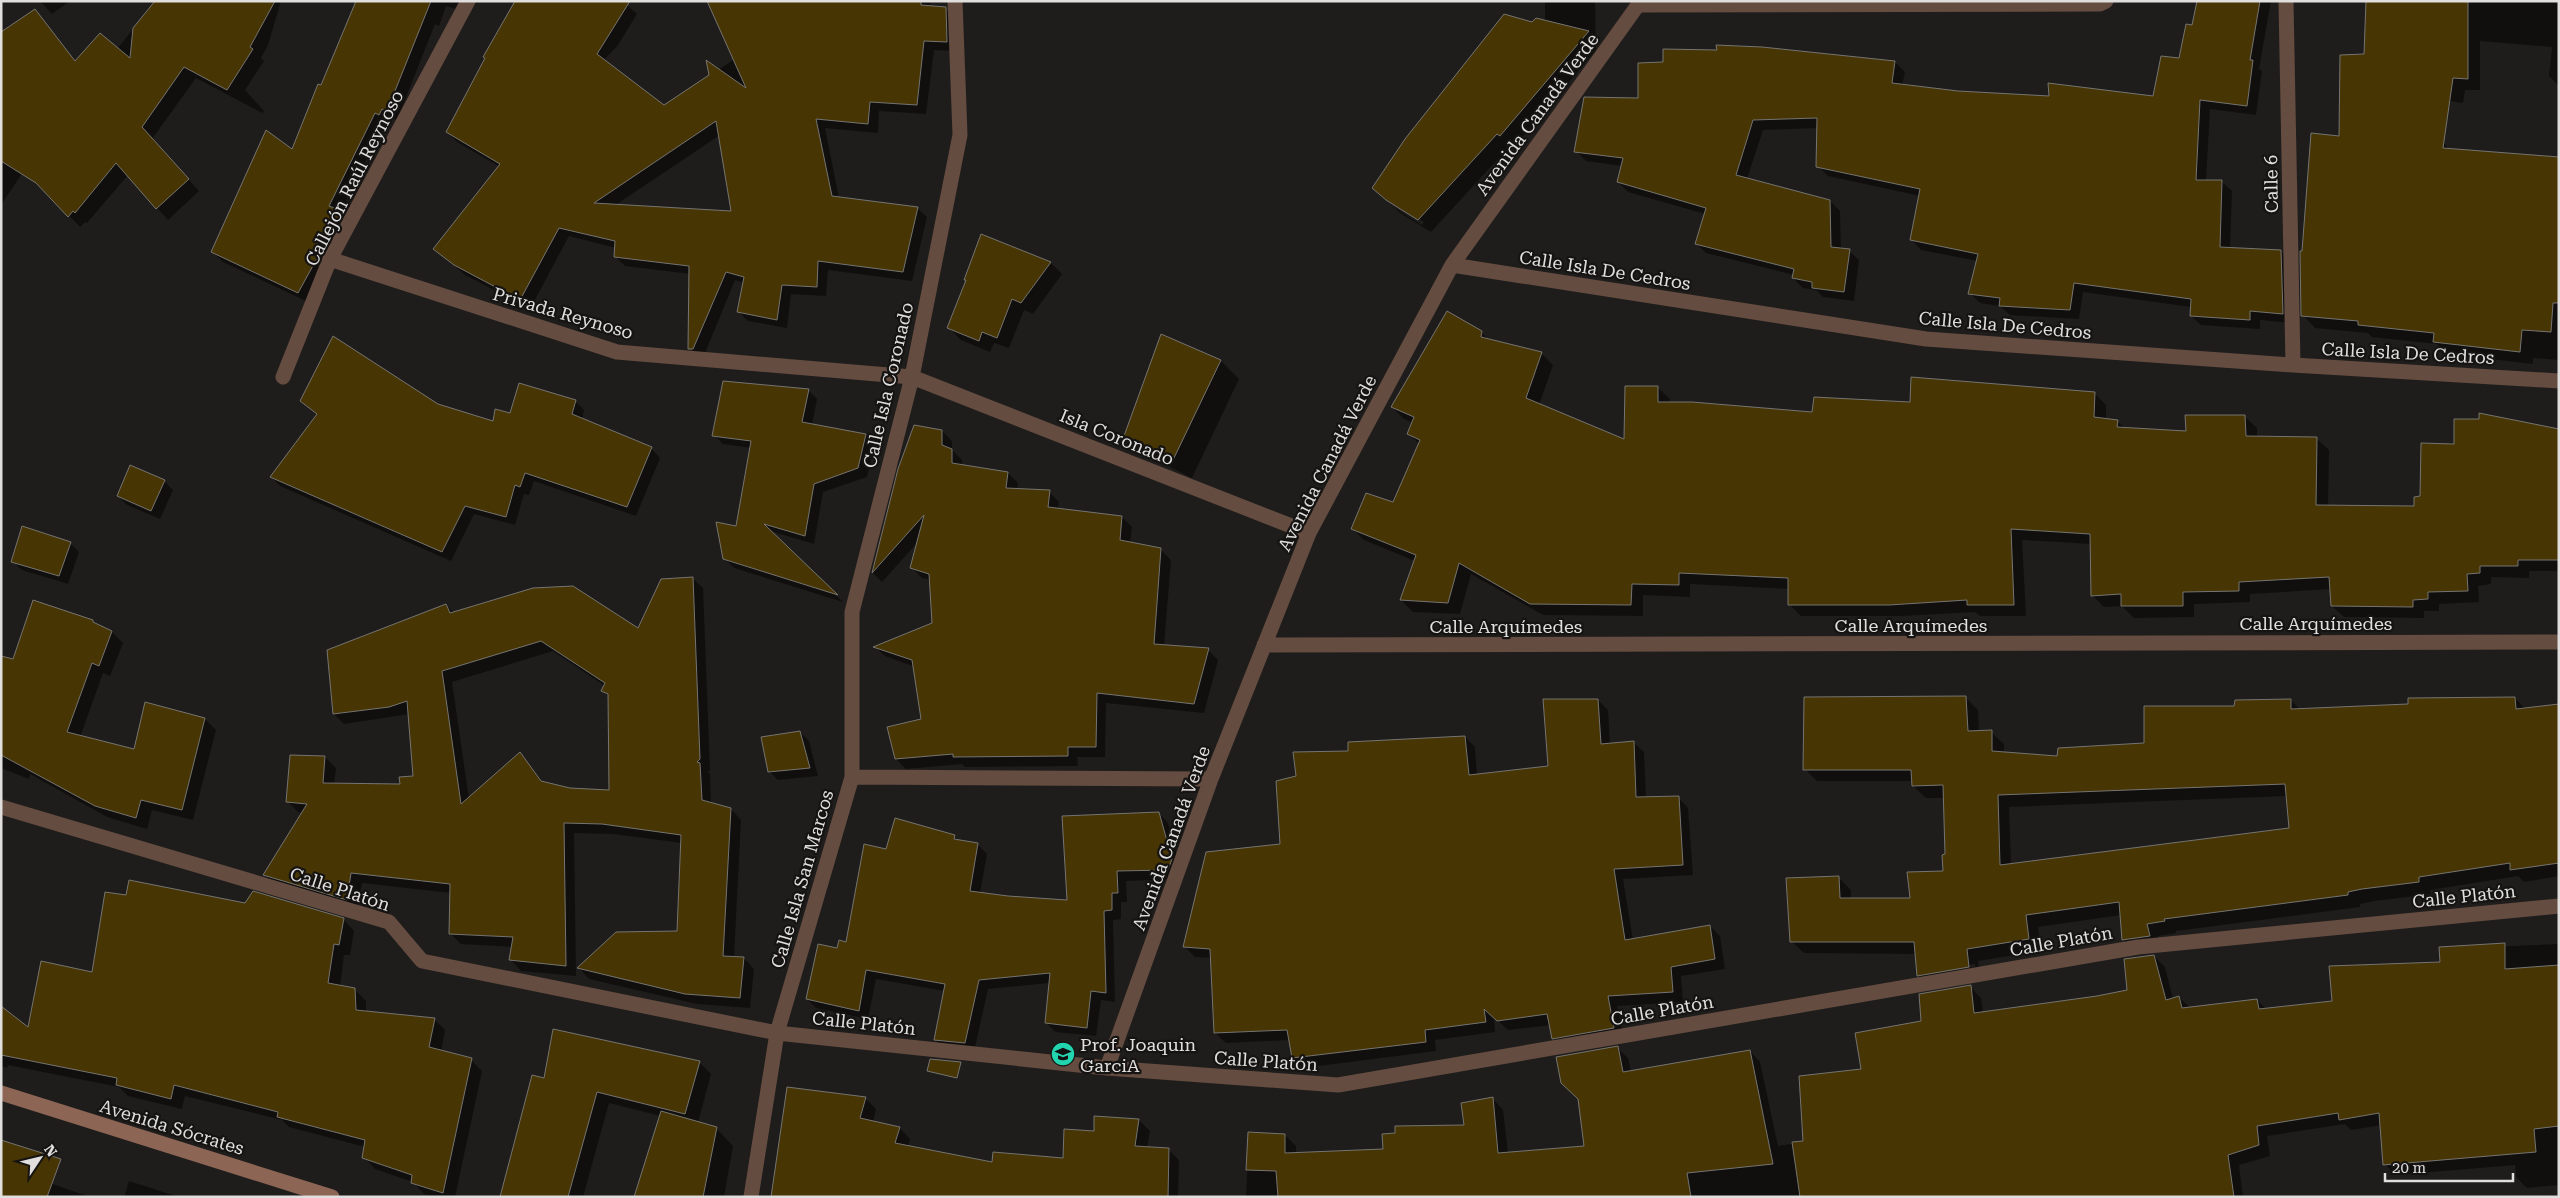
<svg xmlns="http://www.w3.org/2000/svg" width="2560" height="1198" font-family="'Roboto Serif',serif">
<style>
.shadow{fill:#0007;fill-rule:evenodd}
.building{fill:#473504;stroke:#757471;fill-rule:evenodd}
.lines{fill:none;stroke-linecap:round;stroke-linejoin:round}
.street{stroke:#644c41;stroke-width:15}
.secondary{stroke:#8c6555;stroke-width:15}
.labels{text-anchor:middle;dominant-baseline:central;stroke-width:4.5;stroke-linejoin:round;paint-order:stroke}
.street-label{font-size:18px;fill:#e0dfde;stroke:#161412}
.poi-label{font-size:18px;fill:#e0dfde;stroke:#161412;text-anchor:start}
</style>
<rect width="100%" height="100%" fill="#1f1d1b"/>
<path class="shadow" d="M40 1H70L52 14Z
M156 1H281L268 45 261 58 264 61 245 90 264 111 262 113 196 78 152 139 199 191 168 220 128 175 87 223 85 222 80 227 25 169 1 205V113L106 39 117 49Z
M358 1H463L459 10 446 6 439 26 435 24 397 120 392 118 389 124 385 122 341 211 352 222 308 302 223 262 213 252 292 151Z
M718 1H931L930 7 945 8 955 18 956 51 934 50 926 114 879 111 878 133 825 128 839 198 917 208 927 217 912 281 828 270 826 296 791 294 787 328 748 321 739 312 744 283 735 280 703 358H699L690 348 691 274 625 266 615 256 616 248 569 236 530 309 465 275 435 249 500 167 457 142 447 132 627 5 637 14 618 45 603 61 664 107 733 60 713 12ZM720 135 732 212 614 206Z
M1545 1H1595L1596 50 1513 148 1510 146 1431 232 1400 213 1392 206 1422 225 1424 222 1385 199 1374 188 1545 28Z
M2204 1H2271L2259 69 2262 71 2256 115 2210 109 2206 181 2222 182 2232 191 2230 249 2281 251 2291 261 2292 323 2260 320V329L2201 325 2191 316V307L2083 292 2079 319 2010 315 2000 306 1980 303 1970 293 1978 261 1921 250 1912 240 1920 196 1828 176 1818 166V128L1763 130 1747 179 1830 201 1840 211 1841 249 1849 251 1859 260 1854 301 1823 297 1816 290 1803 288 1793 278 1794 275 1706 253 1696 243 1705 214 1628 192 1618 182 1622 166 1586 161 1576 151 1584 98 1639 99 1895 62 1905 72 1902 86 2172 110 2193 26Z
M2367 1H2559V86L2549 76 2552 47 2480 41V90H2465L2463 103 2409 95 2449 150 2559 168V360L2533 358V364L2447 354 2437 344 2372 337 2368 333 2315 328 2303 315 2304 252 2365 55Z
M1051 263 1062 274 1033 314 1024 310 1009 348 994 343 990 352 961 340 949 328 967 282 965 280Z
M1481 332 1489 340 1541 353 1553 365 1539 405 1626 441 1658 388 1670 399V403L1813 414 1911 404 2094 393 2106 405V420L2117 421 2126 429 2187 432 2245 417 2257 428V437L2317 439 2329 450 2328 507H2415L2455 445 2559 432V571H2529V578L2491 577V584L2478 586 2479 602 2439 604V611H2424V618L2344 617 2332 606 2331 589 2250 594V602L2194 604V617L2134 618 2122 606 2104 607 2092 595 2091 544 2022 540 2026 616H1980L1975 612 1902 616H1801L1790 605V589L1690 584V597L1643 595V616L1543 615 1471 574 1460 614 1413 612 1401 600 1415 561 1364 540 1352 528 1394 503 1420 445 1408 433 1413 423 1404 419 1392 407Z
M1162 336 1221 361 1239 379 1192 478 1144 454 1125 435Z
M808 390 817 399 812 425 866 435 875 444 867 477 823 492 814 544 770 531 843 602 734 568 724 558 737 528 751 448 723 444 714 435Z
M301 401 437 405 494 422 511 414 575 401 584 410 582 420 651 448 660 458 636 516 534 481 529 495 524 494 515 525 474 514 451 561 280 486 271 477 318 415Z
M942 431 952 441V450L962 460V466L1008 473 1018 483 1017 489 1049 492 1059 502 1058 509 1122 517 1132 527 1130 543 1161 550 1171 560 1164 646 1208 650 1218 660 1204 713 1106 703 1105 757H1077L1078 766 965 767 962 764 906 769 896 759 922 719 915 667 885 656 875 647 934 624 931 580 922 578 912 568 918 542 882 582 873 573 899 470Z
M131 466 164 481 173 490 160 519 127 505 118 496Z
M70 543 79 552 68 584 22 570 13 561Z
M692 578 703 588 710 770 708 772 710 774 711 804 731 809 741 820 734 957 744 958 754 969 750 1008 697 1004 589 979 579 968 617 933 678 932 682 843 613 834 574 833 576 976 521 971 511 960 513 947 461 944 450 933 451 893 362 883 357 909 275 885 264 875 303 813 298 812 287 801 291 756 325 757 336 768 334 785H401L415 777 410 714 344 724 334 714 446 605 454 613 639 629ZM553 651 605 686 603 691 609 697 610 791 570 789 544 784 520 754 469 799 452 682Z
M92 621 112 632 123 643 110 676 103 673 80 737 135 751 146 703 205 719 216 730 193 820 152 810 147 829 107 817 30 774 29 779 1 768V657L14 660Z
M1966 698 1978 710 1979 732H1991L2004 744V753L2058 757 2145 744 2235 707 2291 700 2300 710 2515 698 2525 709 2559 706V876L2524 882 2518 876 2430 890 2431 894 2375 901 2360 904V907L2176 931V933L2158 936 2161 949 2136 952 2123 940 2121 915 2038 927 2041 951 1978 961 1980 979 1931 987 1918 975 1916 954 1804 953 1791 941 1839 878 1851 890V900L1911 899 1945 872 1946 856 1945 798H1926L1913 786V781H1817L1805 769ZM2287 796 2290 829 2011 865 2009 807ZM1975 964V967L1928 975V973Z
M1598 700 1608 710 1610 744 1633 742 1644 752 1646 798 1678 797 1688 808 1693 875 1623 879 1633 940 1710 926 1720 936 1725 969 1681 976 1683 1002 1617 1006 1624 1038 1563 1048 1553 1038 1551 1025 1508 1030 1494 1017 1495 1032 1435 1040 1436 1051 1303 1068 1293 1057 1290 1040 1226 1043 1215 1033 1212 958 1195 957 1185 947 1281 845 1297 777 1350 753 1465 737 1475 747 1477 776 1549 767Z
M800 732 809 741 818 776 778 780 769 771Z
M1159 813 1168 823 1181 870 1178 879 1126 881 1127 902H1121V919L1113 920 1115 1002 1101 1000 1096 1036 1056 1032 1046 1023 1050 983 988 989 974 1052 945 1049 935 1040 945 991 876 979 868 1019 816 1008 807 999 838 950 848 943 887 850 954 836 959 841 978 845 987 854 980 893 1068 902Z
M246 905 343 919 354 931 350 955H344L340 987 355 990 366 1001V1013L434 1019 445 1030 441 1052 471 1060 482 1071 455 1197H434L424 1194 413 1182 375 1169 364 1157 365 1147 289 1127 282 1120 185 1096 182 1109 128 1096 119 1087 8 1065 7 1068 1 1066V1008L28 1029 93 974Z
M2559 944V1185L2527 1188 2516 1177 2515 1165 2395 1175 2385 1164 2382 1125 2351 1130 2345 1124 2267 1136 2270 1156 2239 1165 2243 1197H1246L1249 1133 1285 1135 1296 1146V1154L1384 1150 1465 1126 1493 1099 1503 1110 1508 1153 1585 1147 1617 1048 1628 1058 1631 1072 1750 1051 1760 1062 1778 1146 1804 1142 1863 1070 1970 987 1981 998 1983 1013 2098 997 2128 991 2154 956 2165 967 2173 999 2179 997 2190 1008 2257 1000 2267 1010 2334 1002 2441 963 2440 949Z
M699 1062 711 1074 698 1123 716 1128 733 1146 724 1197H645L661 1116 609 1103 583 1197H506L545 1080Z
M865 1098 876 1109 873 1122 900 1128 910 1139 908 1147 993 1164 1064 1159 1095 1132 1139 1120 1150 1131 1147 1148 1168 1149 1179 1160 1178 1197H772Z
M27 1175 90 1197H1Z
M129 1181 179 1197H124Z"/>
<path class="building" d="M155 1H275L250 47 253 49 227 90 184 67 142 127 189 179 156 209 116 163 75 213 73 211 68 217 36 183 1 161V32L35 9 75 61 100 33 130 58 133 28Z
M356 1H431L387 111 382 109 379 115 375 113 329 206 343 211 298 293 211 252 266 130 292 149 318 84 321 85Z
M515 1H630L597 54 664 105 709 75 706 60 746 88 707 1H921V5L946 7 947 42 924 41 917 105 870 102 868 124 816 119 832 196 918 207 903 272 818 261 817 287 782 285 777 320 737 312 744 277 726 272 693 349H688L689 266 614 257 615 241 559 228 520 300 454 265 433 249 500 164 446 132 485 58 483 57ZM716 121 731 211 594 203Z
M2197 1H2260L2250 60H2253L2247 106 2200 100 2196 180H2222L2220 247 2281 250 2283 314 2250 311V320L2190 316 2191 299 2074 283 2070 310 1999 306 2000 298 1968 294 1978 254 1910 240 1920 189 1816 167 1817 118 1753 120 1736 175 1830 200 1831 247 1850 249 1844 292 1812 288V282L1792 278 1794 269 1695 244 1706 208 1617 182 1623 158 1574 152 1584 97 1638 98V63L1663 62V49L1717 50 1716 45 1762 47 1895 61 1892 83 1958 91 2049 96 2048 83 2153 96 2161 56 2179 58 2186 24 2192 25Z
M2366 1H2468V79L2453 78 2443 148 2559 157V303H2553L2551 332 2522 330 2520 352 2433 342 2434 333 2358 325V321L2301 316 2300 251H2302L2311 133 2339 136 2340 55 2364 54Z
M1504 14 1532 22 1536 18 1589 31 1500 136 1497 134 1418 220 1386 200 1372 188 1405 139Z
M981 234 1051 262 1021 303 1012 299 997 338 982 332 979 341 947 328 966 280H964Z
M1447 311 1482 331 1481 337 1542 352 1526 398 1624 439 1625 386H1658V402H1692L1812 412 1814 397 1910 402 1911 377 2095 392 2094 417 2118 420 2117 427 2186 431 2185 415H2245L2246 436 2317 437 2316 505 2414 506V497L2420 496 2421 443 2454 444V419H2479V413L2559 429V560H2518V566H2480V573L2467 574 2468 591 2428 592V599L2413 600V607L2331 606 2329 577 2239 582V591L2183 592V606H2121V594L2091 596 2090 534 2011 529 2014 605H1967V600L1889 605H1788V578L1679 573V585L1632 584 1631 605 1530 604 1459 563 1448 603 1400 600 1416 555 1351 529 1366 493 1393 502 1420 440 1407 434 1414 417 1391 407Z
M1161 334 1221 360 1173 460 1124 436Z
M333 336 438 404 493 421 495 409 510 413 519 383 576 400 572 414 652 447 627 507 525 473 520 487 515 485 506 517 465 506 442 552 270 477 317 414 300 401Z
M723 381 809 389 802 422 866 434 858 468 814 484 805 536 764 524 838 595 723 559 716 522 736 526 751 441 712 436Z
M914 425 942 430V445L952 449V463L1008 472 1006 488 1050 490 1048 507 1122 516 1120 540 1161 548 1154 644 1209 648 1194 704 1097 693 1096 747H1068V756L953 757V754L895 759 887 727 921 719 912 660 873 647 932 623 929 574 910 568 924 515 872 573 898 469Z
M130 465 165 480 151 511 117 496Z
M22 526 71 542 59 576 11 562Z
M693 577 700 759 697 762 700 763 702 800 731 808 723 956 744 957 740 998 685 994 577 968 616 932 677 931 681 835 602 824 564 823 566 966 509 960 513 937 449 934 450 884 351 873 347 900 263 875 307 804 286 802 290 755 325 756 323 783 400 784 399 777 413 776 407 701 389 707 333 714 327 650 446 604 450 613 533 588 573 586 638 628 661 579ZM541 641 605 683 601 691 608 694 609 790 570 788 541 781 520 752 461 804 442 671Z
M33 600 93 620V622L112 631 99 666 92 663 67 732 134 749 145 702 205 718 182 810 141 800 136 818 95 806 1 755V656L13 659Z
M1966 696 1968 731 1992 730V751L2057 756 2058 748 2144 743V706H2234L2235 700 2291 699V709L2408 704V698L2515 697 2516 709 2559 704V863L2510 870V863L2419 877V882L2362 889 2348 892V895L2164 919 2165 921 2147 924 2150 936 2122 940 2119 902 2026 915 2029 939 1967 949 1969 967 1917 976 1914 942H1790L1786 878 1839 876 1840 898H1910L1907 872 1943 871 1942 855 1945 854 1943 785 1912 786 1911 770H1803L1804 697ZM2285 784 2289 828 2000 865 1998 795Z
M1543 699H1598L1601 744 1634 741 1636 797 1679 796 1683 865 1614 869 1625 940 1710 925 1715 959 1671 967 1673 992 1608 996 1614 1028 1552 1039 1547 1014 1497 1021 1484 1009 1486 1022 1425 1030 1426 1042 1292 1058 1287 1030 1214 1033 1210 949 1183 947 1206 852 1280 844 1276 781 1296 776 1293 752 1348 751V742L1465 736 1469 775 1548 766Z
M800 731 810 768 768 772 761 737Z
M1159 812 1172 859 1168 870 1117 871 1118 893H1112V910L1104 911 1106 993 1091 991 1087 1028 1045 1023 1050 973 979 980 965 1043 934 1040 945 984 866 970 859 1011 806 999 818 944 837 948 839 940 846 942 864 844 886 849 895 818 955 835 954 839 978 843 970 891 1008 896 1067 900 1062 816Z
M129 880 245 903 253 891 344 918 339 945 334 944 328 983 355 988 356 1010 435 1018 429 1047 472 1058 443 1193 411 1183 412 1175 362 1158 365 1140 277 1117 278 1112 174 1085 171 1099 116 1085 117 1078 1 1055V1006L28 1027 41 961 92 972 105 892 126 895Z
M2505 943V969L2559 965V1126L2534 1129 2536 1152 2383 1165 2379 1113 2339 1120 2338 1113 2257 1126 2259 1145 2228 1155 2234 1197H1800L1792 1142 1803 1141 1799 1076 1861 1069 1855 1033 1921 1021 1919 994 1971 985 1974 1013 2097 996 2127 990 2124 959 2154 955 2166 1000 2179 996 2182 1008 2257 999 2259 1009 2332 1001 2329 966 2440 962 2439 947Z
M553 1029 700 1061 685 1114 597 1092 568 1197H500L532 1075 544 1078Z
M1618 1046 1623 1072 1750 1050 1773 1164 1687 1173 1691 1197H1278L1276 1171 1246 1170 1248 1132 1285 1134V1153L1383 1149 1382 1134 1395 1133V1126L1464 1125 1461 1103 1493 1097 1498 1153 1584 1146 1578 1099 1561 1083 1556 1057Z
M930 1059 961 1062 957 1078 927 1071Z
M787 1087 866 1097 860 1118 900 1127 895 1143 992 1162 993 1152 1063 1158 1064 1129 1094 1131V1116L1139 1119 1135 1146 1169 1148 1168 1197H771Z
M661 1111 717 1127 703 1197H634Z
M1 1140 61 1159 47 1197H1Z"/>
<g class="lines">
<path class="street" d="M2286 1 2293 365
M1638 5 2100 4 2106 1
M330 259 617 352 912 377 1309 533
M1452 265 1926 339 2293 365 2559 381
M283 377 330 259 468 1
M1264 645 2559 642
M852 777 1211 779
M1 807 389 922 422 961 777 1033 1107 1068 1338 1085 2138 947 2559 906
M1107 1068 1211 779 1309 533 1452 265 1638 5
M751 1197 777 1033 852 777V612L912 377 960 135 955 1"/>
<path class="secondary" d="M1 1093 332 1197"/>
</g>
<defs>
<g id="school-disc" transform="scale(1.25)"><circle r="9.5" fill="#23d5af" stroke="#161412"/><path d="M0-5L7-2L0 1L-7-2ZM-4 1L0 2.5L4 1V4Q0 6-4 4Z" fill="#111"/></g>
</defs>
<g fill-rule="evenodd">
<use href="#school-disc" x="1063" y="1054"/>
</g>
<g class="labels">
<g class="street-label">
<text transform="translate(1537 114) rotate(-54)">Avenida Canadá Verde</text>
<text transform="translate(354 178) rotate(-63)">Callejón Raúl Reynoso</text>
<text transform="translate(2271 184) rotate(-91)">Calle 6</text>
<text transform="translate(1605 270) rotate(9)">Calle Isla De Cedros</text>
<text transform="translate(563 313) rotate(16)">Privada Reynoso</text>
<text transform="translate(2005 325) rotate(5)">Calle Isla De Cedros</text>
<text transform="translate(2408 353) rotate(3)">Calle Isla De Cedros</text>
<text transform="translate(888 385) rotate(-77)">Calle Isla Coronado</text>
<text transform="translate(1117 437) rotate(22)">Isla Coronado</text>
<text transform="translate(1327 463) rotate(-63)">Avenida Canadá Verde</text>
<text x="2316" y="623">Calle Arquímedes</text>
<text x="1911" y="625">Calle Arquímedes</text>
<text x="1506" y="626">Calle Arquímedes</text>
<text transform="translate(1171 838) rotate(-70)">Avenida Canadá Verde</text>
<text transform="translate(802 879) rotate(-74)">Calle Isla San Marcos</text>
<text transform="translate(340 889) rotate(18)">Calle Platón</text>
<text transform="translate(2464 896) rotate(-6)">Calle Platón</text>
<text transform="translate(2061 941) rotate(-10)">Calle Platón</text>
<text transform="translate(1662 1010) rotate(-10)">Calle Platón</text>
<text transform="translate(864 1023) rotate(6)">Calle Platón</text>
<text transform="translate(1266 1061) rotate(4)">Calle Platón</text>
<text transform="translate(172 1127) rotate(17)">Avenida Sócrates</text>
</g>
<g class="poi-label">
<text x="1080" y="1044">Prof. Joaquin<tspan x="1080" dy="21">GarciA</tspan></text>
</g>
</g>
<rect width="2560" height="1198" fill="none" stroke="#e0dfde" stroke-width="5"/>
<g transform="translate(40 1158) rotate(55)" stroke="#161412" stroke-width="4" paint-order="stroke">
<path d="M0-4L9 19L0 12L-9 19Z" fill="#e0dfde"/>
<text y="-8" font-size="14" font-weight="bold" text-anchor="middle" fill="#e0dfde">N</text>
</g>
<path d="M2385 1173v8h128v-8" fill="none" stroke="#e0dfde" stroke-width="2.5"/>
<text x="2392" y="1173" font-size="15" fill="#e0dfde" stroke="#161412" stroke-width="4" paint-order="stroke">20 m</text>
</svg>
